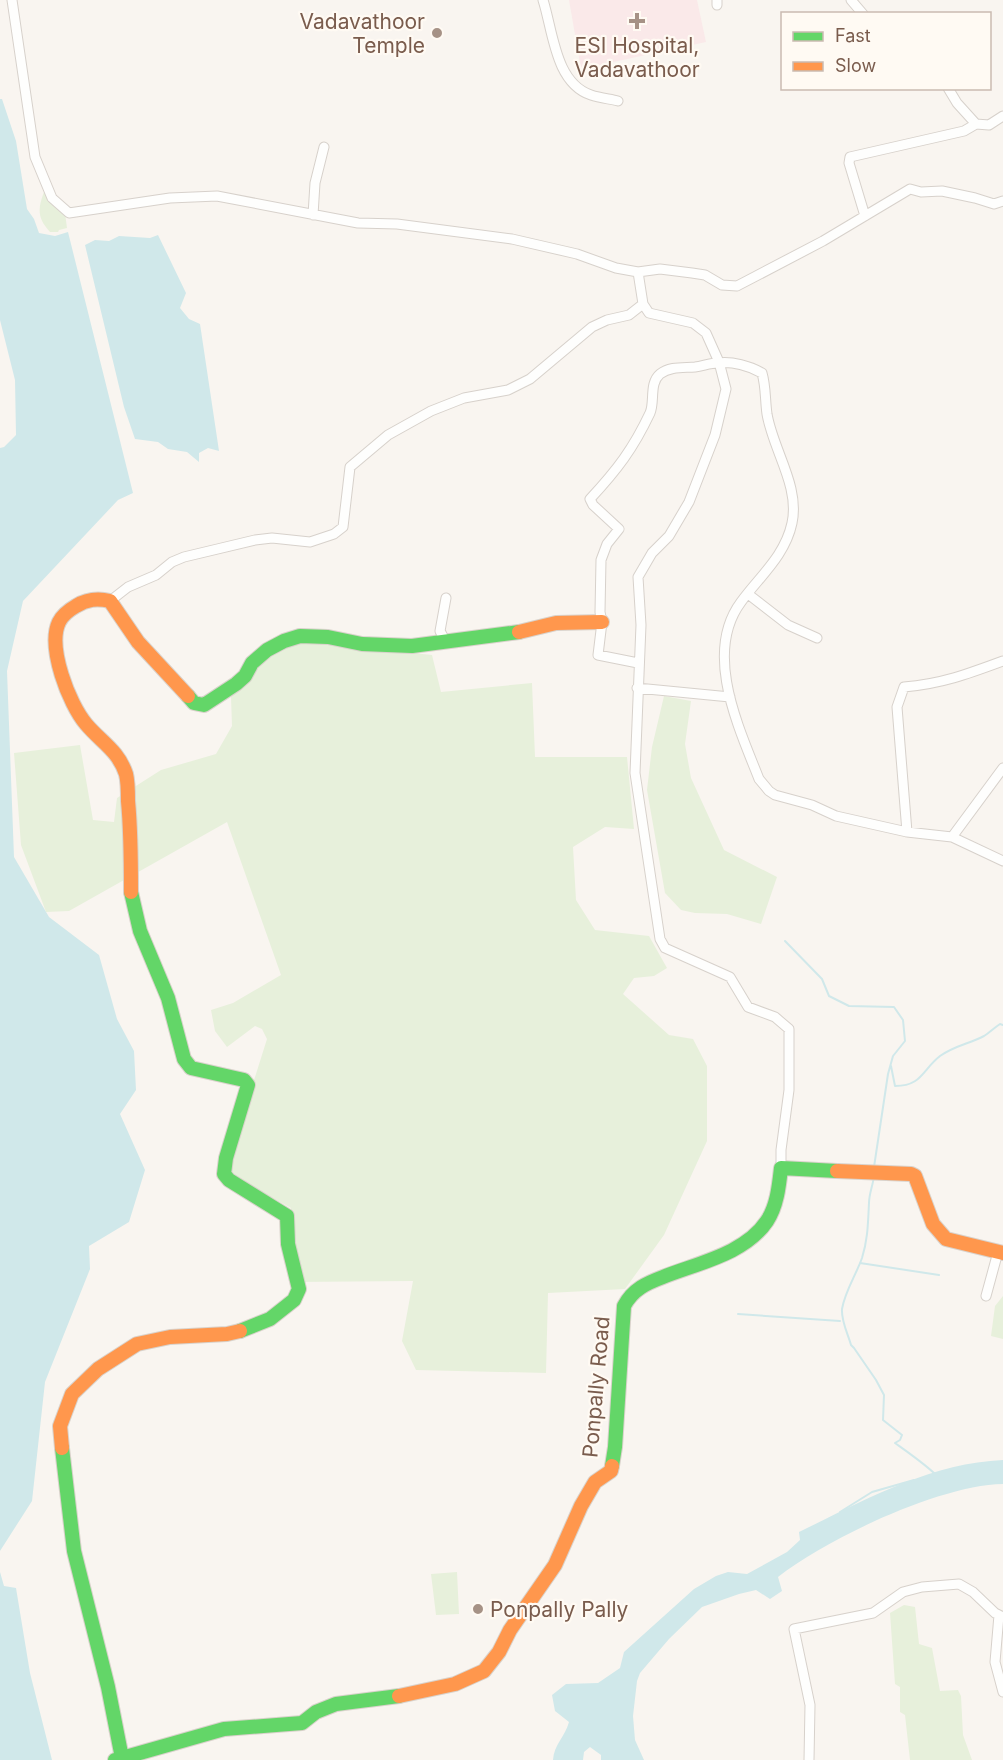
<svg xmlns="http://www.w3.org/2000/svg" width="1003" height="1760" font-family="Inter,sans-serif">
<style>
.medical{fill:#fae9e9}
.green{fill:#e7f0db}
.water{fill:#d0e8ea}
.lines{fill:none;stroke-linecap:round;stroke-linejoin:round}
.stream{stroke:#d0e8ea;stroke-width:2}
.street-casing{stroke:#d7d1cb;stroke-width:11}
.fast-casing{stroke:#d9d2cb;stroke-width:16}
.slow-casing{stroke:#d9d2cb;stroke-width:16}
.street{stroke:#fefefd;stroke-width:9}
.fast{stroke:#63d668;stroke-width:14}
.slow{stroke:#ff974d;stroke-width:14}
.poi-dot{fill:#a69286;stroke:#fffaf3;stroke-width:2}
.labels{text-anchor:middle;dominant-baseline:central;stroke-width:4.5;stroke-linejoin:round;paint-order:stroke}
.poi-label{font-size:21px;fill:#7a5c4d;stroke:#fffaf3;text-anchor:end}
.street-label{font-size:21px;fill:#7a5c4d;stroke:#fffaf3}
</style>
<rect width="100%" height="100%" fill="#f9f5f0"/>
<path class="medical" d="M569 0H697L706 42 581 69Z"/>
<path class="green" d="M44 192 54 206 65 213 67 228 59 230 58 232H50C38 219 37 210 44 192Z
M302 641 432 655 441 692 532 683 535 757H627L634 829 605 827 573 847 576 900 595 930 649 936 667 968 654 976 634 978 623 994 669 1035 693 1039 707 1066V1141L664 1235 625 1289 548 1293 546 1373 416 1370 402 1341 413 1281 293 1282 291 1208 225 1172 267 1039 262 1029 255 1026 227 1047 215 1031 211 1010 233 1003 281 975 227 822 69 911 46 912 21 845 14 753 80 745 93 820 114 822 117 798 161 770 216 754 232 726 231 697 266 657Z
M664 696 691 701 685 744 691 778 724 850 777 877 761 924 727 914 695 913 681 910 665 893 647 790 652 747Z
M1003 1296V1339L991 1336 995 1306Z
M457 1572 459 1614 436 1615 431 1574Z
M904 1605 915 1607 919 1644 932 1648 940 1691 958 1690 961 1696 963 1735 972 1760H910L905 1715 900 1712V1687L895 1684 890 1613Z"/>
<path class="water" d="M0 99H2L16 141 27 209 34 219 39 233 55 236 68 232 133 493 118 500 23 601 7 671 14 857 49 917 99 955 117 1019 134 1051 136 1090 120 1114 145 1170 129 1222 89 1246 90 1269 45 1382 32 1501 0 1551V448L4 447 16 435 15 380 0 320Z
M158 235 186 293 180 308 189 319 200 324 219 451 208 448 199 453V462L187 452 168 449 158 442 135 439 124 407 85 245 95 240 109 241 119 236 150 238Z
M1003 1460V1484C940 1485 828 1538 778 1577L782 1591 770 1599 756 1590 739 1594 702 1607 669 1639 640 1673 637 1681 633 1716 635 1740 644 1760H601V1755L590 1747 584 1752 583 1760H553C554 1744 565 1737 569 1722L555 1711 552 1695 566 1684 598 1683 620 1668 624 1652 694 1589 716 1576 728 1572 747 1574 787 1552 800 1540 799 1532C863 1501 930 1463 1003 1460Z
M0 1572 4 1586 16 1588 30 1673 52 1760H0Z"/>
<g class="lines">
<path class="stream" d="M785 941 822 979 829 996 849 1006 894 1007 903 1020 905 1041 893 1056 888 1074 874 1167
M891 1066 895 1086C922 1086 922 1070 940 1056 956 1045 969 1044 984 1036 989 1033 994 1028 1000 1024L1003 1025
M874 1176C873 1185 869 1194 869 1203 868 1222 868 1239 862 1258 856 1275 845 1291 842 1309 841 1321 848 1334 851 1345L854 1348 876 1380 884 1395 883 1420 902 1435 900 1440 895 1443C909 1453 922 1462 934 1473
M860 1263 939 1275
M738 1314 840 1321
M840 1512 872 1492 914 1480"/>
<g class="street-casing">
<path id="street" d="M12 0 35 157 52 198 69 213 170 198 217 196 358 223 397 224 512 239 577 254 616 268 638 272 660 269 692 273 705 275 722 285 737 286 823 241 910 189 921 192 942 191 975 198 994 204 1003 201
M543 0C553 31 555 83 591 95 600 98 610 99 618 101
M717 0V5
M851 0 863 14
M948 88 957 103 976 124 989 125 1003 116
M313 215 315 183 324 147
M865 216 849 163 850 157 964 131 976 124
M638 272 643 304 649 313 693 323 706 333 719 362 726 389 715 435 689 502 669 536 652 553 638 577 641 625 635 773 660 939 665 948 730 977 748 1007 775 1017 789 1029V1090L781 1150V1168
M748 594 788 625 817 638
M446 598 440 631 446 642
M110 601 128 587 156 575 172 562 184 557 255 540 272 538 310 542 334 534 343 527 350 467 388 435 431 411 464 398 508 390 530 379 592 327 607 320 629 315 643 304
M638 663 598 655 602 622 600 612 601 560 607 544 619 529 593 505 590 499C617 470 633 449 650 413 655 402 649 383 660 374 670 366 684 368 695 367 703 366 710 363 718 363 732 361 750 366 762 373 766 387 765 400 767 414 773 450 800 486 792 523 785 556 759 577 741 602 703 653 739 728 759 779L769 791 775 795 812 805 836 816 907 832 952 837 1003 861
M637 688 730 697
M907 832 897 707 904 687C941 684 968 674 1003 661
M952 837 1003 768
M986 1296 998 1252
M999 1615 995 1662 1003 1692
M809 1760 810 1705 794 1629 873 1613 903 1592 922 1587 959 1584 973 1592 995 1613 1003 1617"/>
</g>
<g class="fast-casing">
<path id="fast" d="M188 696 194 703 204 705 236 684 245 676 252 663 267 650 284 641 300 636 328 637 362 644 412 646 519 632
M131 892 140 931 168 998 184 1059 191 1068 244 1080 248 1085 226 1158 224 1174 229 1180 287 1216 288 1244 299 1289 294 1300 270 1319 240 1331
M62 1448 74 1551 108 1687 122 1758
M612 1466 615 1447 624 1306C633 1289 647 1283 663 1277 698 1263 745 1254 767 1221 777 1206 779 1186 781 1168L837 1171
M115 1760 224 1729 302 1723 316 1712 336 1704 399 1696"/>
</g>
<g class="slow-casing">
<path id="slow" d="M519 632 556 623 602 622
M131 892C131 862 131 832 128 801 128 792 128 782 126 774 118 750 101 742 86 724 69 704 47 647 59 622 63 614 69 610 76 606 87 599 97 598 110 601L138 642 188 696
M837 1171 911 1174 915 1176 933 1224 946 1239 1003 1253
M62 1448 60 1426 72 1394 98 1369 137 1344 170 1337 227 1334 240 1331
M399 1696 455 1684 484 1671 499 1652 510 1630 555 1565 581 1506 595 1482 611 1471 612 1466"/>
</g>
<use href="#street" class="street"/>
<use href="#fast" class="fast"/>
<use href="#slow" class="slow"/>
</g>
<g class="poi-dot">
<path d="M634 12h6v6h6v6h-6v6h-6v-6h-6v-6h6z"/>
<circle cx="437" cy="33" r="6"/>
<circle cx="478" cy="1609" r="6"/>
</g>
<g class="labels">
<g class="poi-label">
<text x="425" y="21">Vadavathoor<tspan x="425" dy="24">Temple</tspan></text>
<text x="637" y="45" text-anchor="middle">ESI Hospital,<tspan x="637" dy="24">Vadavathoor</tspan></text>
<text x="490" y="1609" text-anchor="start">Ponpally Pally</text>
</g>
<g class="street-label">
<text transform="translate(596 1387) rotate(-85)">Ponpally Road</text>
</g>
</g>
<rect x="781" y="12" width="210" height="78" fill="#fffaf3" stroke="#cabbb1" stroke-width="1.5"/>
<rect x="793" y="32" width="30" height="9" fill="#63d668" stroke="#cabbb1" stroke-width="1.5"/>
<text x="835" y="42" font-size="18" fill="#7a5c4d">Fast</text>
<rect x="793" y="62" width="30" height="9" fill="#ff974d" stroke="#cabbb1" stroke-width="1.5"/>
<text x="835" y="72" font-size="18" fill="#7a5c4d">Slow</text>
</svg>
